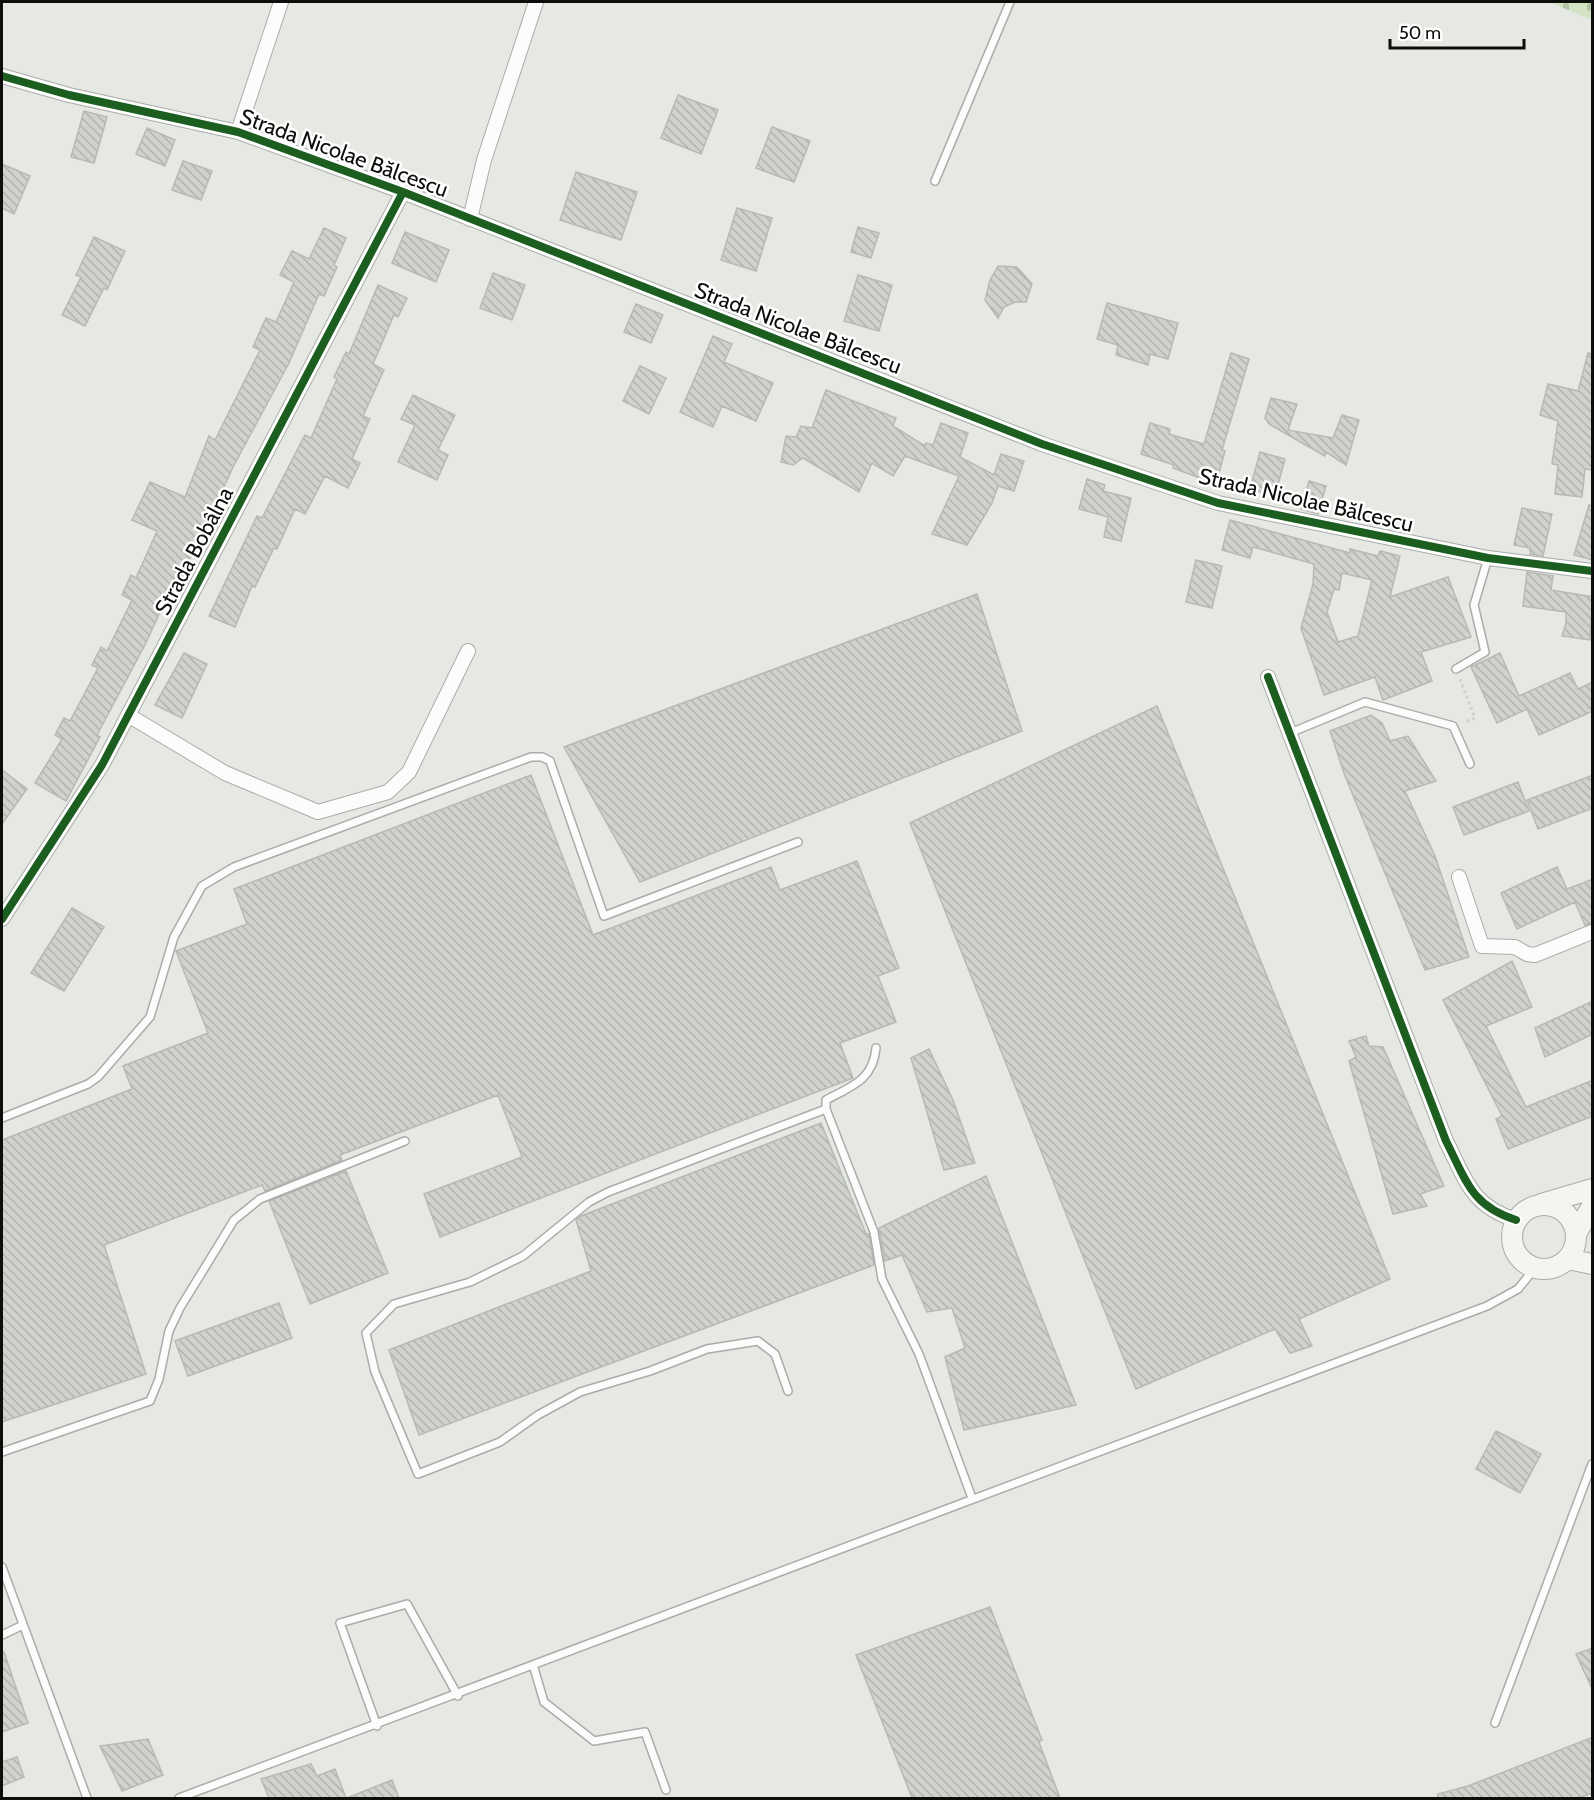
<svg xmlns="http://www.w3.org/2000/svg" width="1594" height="1800" font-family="Cabin,sans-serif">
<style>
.cemetery{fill:url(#cemetery-stones)}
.building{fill:url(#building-back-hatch);stroke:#b7b9b4;stroke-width:1.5;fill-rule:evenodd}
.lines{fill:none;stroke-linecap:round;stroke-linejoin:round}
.lane-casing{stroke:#aaaca8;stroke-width:10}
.street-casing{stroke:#aaaca8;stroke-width:16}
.secondary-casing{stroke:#aaaca8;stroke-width:22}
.path{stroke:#d1d2d0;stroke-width:3;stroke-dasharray:3 3;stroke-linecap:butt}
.lane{stroke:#fbfcfb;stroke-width:7}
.street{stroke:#fbfcfb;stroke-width:14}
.secondary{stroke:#f3f5f1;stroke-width:20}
.cycleway-casing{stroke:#fff;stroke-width:11}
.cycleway{stroke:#1b5e20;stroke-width:8}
.labels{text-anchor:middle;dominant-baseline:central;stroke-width:5;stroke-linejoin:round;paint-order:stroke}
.street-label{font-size:22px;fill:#0c0e0a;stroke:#fff}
</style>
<defs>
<pattern id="cemetery-stones" width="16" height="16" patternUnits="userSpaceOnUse" patternTransform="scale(1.5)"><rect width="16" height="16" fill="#d3e4c4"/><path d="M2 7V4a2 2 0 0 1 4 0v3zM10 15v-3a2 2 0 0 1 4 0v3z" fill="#b4c2a7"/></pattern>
<pattern id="building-back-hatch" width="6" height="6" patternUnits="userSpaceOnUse" patternTransform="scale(1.5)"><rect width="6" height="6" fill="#cfd2cd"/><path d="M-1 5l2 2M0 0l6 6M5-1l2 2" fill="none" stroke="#b1b3af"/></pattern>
</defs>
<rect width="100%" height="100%" fill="#e6e9e3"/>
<path class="cemetery" d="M1549 2H1592V20Z"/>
<path class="building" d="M678 95 718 110 701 154 661 138Z
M84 111 107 117 94 163 71 157Z
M772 127 810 141 794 182 756 168Z
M147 128 175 140 165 166 136 154Z
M183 161 212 171 201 200 172 190Z
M2 164 30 176 14 214 2 208Z
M576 172 637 192 621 240 560 220Z
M737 208 772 218 756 271 721 260Z
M858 227 879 233 871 258 851 252Z
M324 228 346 238 334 265 337 267 324 296 319 294 289 363 233 467 216 505 214 504 179 583 174 581 146 643 97 735 100 737 66 801 35 783 62 739 55 735 64 718 70 721 98 668 92 665 101 647 107 651 132 600 122 595 131 575 136 578 157 531 132 520 150 482 185 497 209 436 215 440 260 350 253 347 266 318 276 322 294 282 280 275 292 251 309 259Z
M405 232 449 250 436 282 392 263Z
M94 237 125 251 107 290 104 288 85 326 62 315 81 277 76 275Z
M998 266 1017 267 1032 284 1026 302H1015L1004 307 998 318 985 300 990 280Z
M493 273 525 285 512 320 480 308Z
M858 275 892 285 879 331 844 321Z
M378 285 407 298 398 317 394 315 373 364 384 370 363 416 370 419 352 459 360 463 348 488 325 476 305 514 295 509 277 549 274 548 255 587 252 586 235 627 209 616 257 516 262 518 305 435 311 438 337 379 334 377 346 352 349 354Z
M1107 303 1178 323 1168 359 1150 354 1148 365 1116 355 1118 345 1097 339Z
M636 304 663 315 651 343 624 332Z
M713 336 732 344 724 362 773 383 756 421 722 406 713 427 680 412Z
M1231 353 1249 359 1222 450 1225 451 1216 484 1173 468 1174 465 1141 454 1150 423 1170 429 1169 434 1204 444Z
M1588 353 1593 354V470L1585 469 1582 497 1555 494 1558 465 1552 464 1558 421 1540 415 1548 384 1578 391Z
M640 366 666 378 649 414 623 401Z
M826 390 896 418 893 426 925 446 926 443 933 445 941 423 968 433 960 457 994 475 1001 454 1024 461 1014 491 998 486 992 503 967 545 932 534 959 476 905 456 893 476 872 463 859 492 803 458 793 465 781 462 786 436 796 437 801 426 812 428Z
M413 395 455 415 438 450 448 455 437 480 398 462 415 425 401 419Z
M1271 398 1297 404 1288 430 1333 438 1342 415 1359 420 1346 465 1326 452 1325 456 1269 424 1265 418Z
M1260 452 1285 459 1275 496 1250 489Z
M1087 479 1105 485 1103 491 1131 498 1121 541 1104 537 1108 517 1079 509Z
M1309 481 1326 486 1318 514 1301 509Z
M1589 505 1593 506V560L1574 555Z
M1522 508 1552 514 1543 556 1530 554V548L1514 545Z
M1230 520 1350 553V549L1378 556 1380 551 1400 556 1390 597 1448 577 1471 637 1421 652 1432 681 1383 700 1375 677 1324 695 1301 628 1313 584 1314 564 1253 547 1250 558 1222 550ZM1342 573 1372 580 1358 636 1338 642 1327 612 1334 589 1339 590Z
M1196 560 1222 566 1212 608 1186 602Z
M1527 572 1553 576 1551 590 1593 597 1590 640 1562 636 1566 623V612L1523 606Z
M977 594 1022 731 640 882 564 747Z
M184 653 207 664 182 718 155 705Z
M1500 653 1519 696 1570 673 1578 689 1593 682V711L1539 735 1527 709 1497 723 1471 667Z
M1157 706 1390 1279 1299 1319 1312 1346 1290 1353 1275 1329 1136 1389 910 823Z
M1371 715 1382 723 1390 741 1408 736 1436 781 1405 791 1435 856 1469 957 1425 970 1345 776 1330 731Z
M2 770 27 789 2 824Z
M531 775 593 935 771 867 780 890 857 861 899 968 878 976 896 1022 840 1043 853 1078 440 1237 424 1194 522 1157 498 1095 340 1155 342 1160 265 1191 262 1185 104 1245 146 1374 2 1422V1140L132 1089 123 1066 208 1033 176 951 247 924 234 889Z
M1593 775V808L1538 829 1527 800Z
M1518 782 1529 811 1464 835 1453 807Z
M1557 867 1567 889 1593 879V923L1585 925 1575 902 1517 929 1501 893Z
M72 908 104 927 64 991 31 973Z
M1512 961 1532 1007 1486 1026 1526 1107 1593 1080V1116L1508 1149 1496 1119 1502 1116 1443 1000Z
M1593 1001V1034L1545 1057 1535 1028Z
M1366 1036 1369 1046 1383 1047 1444 1186 1420 1194 1427 1206 1393 1214 1349 1061 1356 1057 1349 1041Z
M929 1049 953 1100 975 1163 944 1170 911 1058Z
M821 1123 866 1234H869L874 1265 419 1435 389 1350 591 1271 576 1220 581 1216Z
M346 1171 388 1273 310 1304 269 1201Z
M986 1176 1076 1405 964 1430 945 1357 965 1348 952 1308 927 1312 902 1255 885 1261 879 1228Z
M279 1303 292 1338 188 1376 175 1341Z
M1496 1431 1541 1454 1520 1493 1476 1469Z
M990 1607 1042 1740 1039 1742 1060 1798H912L856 1655Z
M1593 1648V1691L1576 1654Z
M2 1652H4L28 1723 2 1732Z
M1593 1737V1793L1578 1798H1438V1794L1468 1786Z
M148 1739 163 1775 122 1791 100 1746Z
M17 1757 24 1777 2 1786V1762Z
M311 1764 317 1776 335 1769 346 1798H269L261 1779Z
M392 1780 399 1798H347Z"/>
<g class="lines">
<g class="lane-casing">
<path id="lane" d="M935 181 1010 2
M1456 669 1485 652 1474 605 1488 558
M1290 733 1365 702 1453 726 1470 764
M826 1109 874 1232 882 1279 919 1354 972 1498
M2 1118 88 1084 98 1077 150 1017 174 937 202 886 234 867 531 757H542L550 761 604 916 798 842
M788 1391 775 1354 758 1341 707 1349 650 1371 580 1392 538 1415 500 1442 418 1474 375 1372 366 1333 394 1304 470 1282 523 1256 589 1202 608 1192 826 1109V1100C852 1086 873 1080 876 1048
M2 1452 150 1401 159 1379 169 1331 180 1308 234 1220 260 1199 405 1141
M2 1567 87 1798
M2 1635 23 1625
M534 1668 544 1702 594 1741 645 1732 666 1790
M1495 1723 1592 1464
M377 1726 340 1623 407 1604 458 1696
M179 1798C616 1638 1050 1467 1487 1306L1518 1289 1535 1268"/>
</g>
<g class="street-casing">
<path id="street" d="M2 76 69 95 238 132 403 192 1042 444 1218 503 1488 558 1592 571
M238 132 281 2
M470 219 484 160 536 2
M1268 677 1446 1141C1466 1180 1471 1206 1516 1220
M128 715 225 773 318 812 388 792 409 772 468 651
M1459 877 1482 946 1515 947 1527 954 1535 955 1592 932
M2 919 102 765 403 192"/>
</g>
<g class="secondary-casing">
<path id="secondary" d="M1541 1204 1592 1189
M1512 1237a32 32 0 1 1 64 0a32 32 0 1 1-64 0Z
M1576 1234 1592 1206
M1568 1259 1592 1264"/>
</g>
<path class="path" d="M1460 679 1475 718 1464 722"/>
<use href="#lane" class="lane"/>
<use href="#street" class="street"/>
<use href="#secondary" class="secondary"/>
<g class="cycleway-casing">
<path id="cycleway" d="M2 76 69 95 238 132 403 192 1042 444 1218 503 1488 558 1592 571
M1268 677 1446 1141C1466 1180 1471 1206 1516 1220
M2 919 102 765 403 192"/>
</g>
<use href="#cycleway" class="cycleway"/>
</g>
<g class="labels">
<g class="street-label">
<text transform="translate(344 153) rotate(20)">Strada Nicolae Bălcescu</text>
<text transform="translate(798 328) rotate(21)">Strada Nicolae Bălcescu</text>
<text transform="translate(1306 500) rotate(13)">Strada Nicolae Bălcescu</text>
<text transform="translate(194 551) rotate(-62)">Strada Bobâlna</text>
</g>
</g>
<rect width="1594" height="1800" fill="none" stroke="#0c0e0a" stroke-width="6"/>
<path d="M1390 39v9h134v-9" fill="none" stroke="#0c0e0a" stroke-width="3"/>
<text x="1399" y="39" font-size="18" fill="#0c0e0a" stroke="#ffffff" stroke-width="4.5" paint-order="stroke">50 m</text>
</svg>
